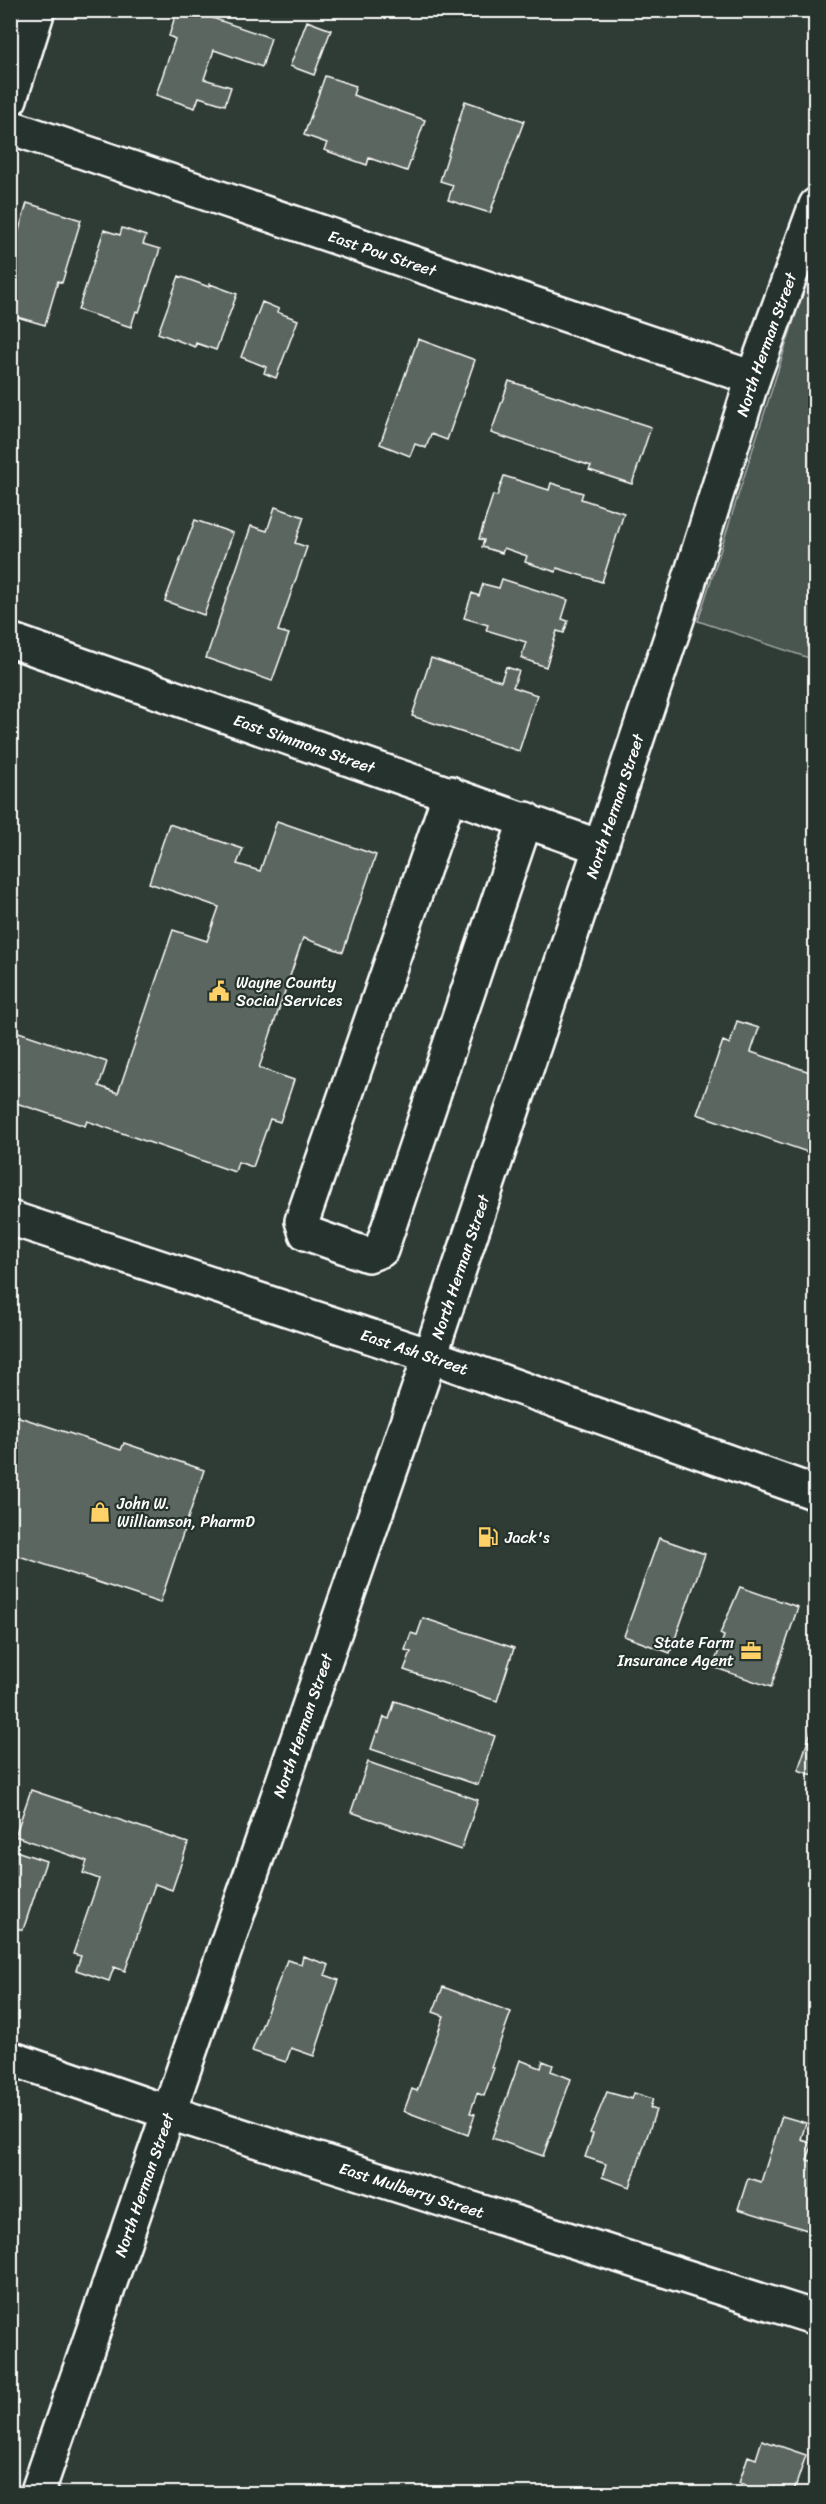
<svg xmlns="http://www.w3.org/2000/svg" width="826" height="2504" font-family="Sriracha,sans-serif">
<style>
.green{fill:#4a544f;stroke:#a4aaa7;stroke-width:1.5}
.building{fill:#5b6661;stroke:#fff;stroke-width:1.5}
.lines{fill:none;stroke-linecap:round;stroke-linejoin:round}
.minor-casing{stroke:#fff;stroke-width:38}
.major-casing{stroke:#fff;stroke-width:38}
.minor{stroke:#26332d;stroke-width:33}
.major{stroke:#26332d;stroke-width:33}
.labels{text-anchor:middle;dominant-baseline:central;stroke-width:4.5;stroke-linejoin:round;paint-order:stroke}
.street-label{font-size:16px;fill:#fff;stroke:#26332d}
.poi-label{font-size:16px;fill:#fff;stroke:#26332d;text-anchor:start}
</style>
<rect width="100%" height="100%" fill="#2f3b35"/>
<filter id="ink" filterUnits="userSpaceOnUse"><feTurbulence type="fractalNoise" baseFrequency=".0167" numOctaves="2"/><feDisplacementMap in="SourceGraphic" scale="12" xChannelSelector="R" yChannelSelector="G"/><feConvolveMatrix kernelMatrix="1 2 1 2 8 2 1 2 1" color-interpolation-filters="sRGB"/></filter>
<g filter="url(#ink)">
<path class="green" d="M815 254V660L698 621Z"/>
<path class="building" d="M177 10H189L271 38 262 67 214 50 204 79 231 87 225 105 199 97 195 108 156 95 175 39 169 36Z
M307 21 331 30 314 75 290 66Z
M325 76 356 86 353 95 425 120 407 171 369 158 367 165 324 150 327 143 304 135Z
M465 101 524 121 490 213 448 200 453 185 440 181Z
M27 203 81 220 62 283 58 281 45 325 10 315V260Z
M122 228 146 236 143 244 160 249 139 312 136 311 131 327 78 310 104 230 120 235Z
M179 276 209 287 210 284 237 294 216 350 196 343 195 347 158 333Z
M262 302 279 309 277 312 298 320 276 378 264 373 266 367 241 357Z
M418 339 475 360 447 440 431 434 426 448 415 444 410 456 380 444Z
M509 381 651 427 632 484 589 470 591 466 491 433Z
M504 476 549 490 551 483 583 493 581 499 624 513 602 582 557 568 556 572 525 562 527 556 504 548 502 553 482 547 484 540 479 539 493 495 497 496Z
M275 507 304 517 295 543 307 547 278 631 289 634 272 681 206 658 251 526 267 531Z
M195 520 233 533 204 615 165 601Z
M502 579 568 600 562 619 568 621 564 633 557 631 546 667 521 658 526 642 486 630 488 625 464 618 472 593 479 596 483 584 499 588Z
M431 658 501 681 506 667 519 671 513 687 537 695 519 751 412 716Z
M277 821 376 855 343 952 303 938 259 1068 294 1080 280 1122 270 1119 253 1167 238 1162 235 1172 87 1121 85 1126 10 1101V1029L107 1062 99 1086 118 1093 173 930 207 941 219 907 149 883 169 824 243 849 237 864 260 871Z
M737 1021 759 1028 751 1052 816 1074V1155L697 1114 723 1041 730 1044Z
M10 1414 121 1450 124 1443 204 1470 160 1603 10 1553Z
M659 1538 705 1554 670 1653 624 1636Z
M740 1587 798 1607 771 1687 713 1667 724 1636 720 1634Z
M423 1618 514 1648 497 1701 404 1670 411 1652 405 1650 411 1633 417 1635Z
M395 1701 495 1736 478 1785 371 1749 377 1731 379 1732 384 1717 389 1719Z
M816 1717V1776L798 1770Z
M368 1762 478 1800 461 1850 351 1812Z
M31 1790 188 1843 172 1890 155 1884 125 1971 114 1967 109 1981 76 1970 81 1956 73 1954 99 1879 83 1873 87 1861 15 1836Z
M10 1849 46 1861 23 1930 10 1926Z
M303 1956 329 1965 325 1975 339 1980 314 2056 291 2048 286 2062 252 2051 287 1960 301 1964Z
M443 1987 511 2012 491 2067 494 2068 484 2096 477 2093 470 2113 475 2114 468 2135 404 2111 412 2089 417 2091 444 2016 433 2012Z
M520 2060 541 2068 543 2061 553 2065 551 2071 571 2079 543 2156 492 2138Z
M607 2092 632 2099 634 2093 653 2099 650 2108 656 2110 630 2187 602 2177 606 2164 585 2157 593 2134 590 2133Z
M782 2116 806 2123 801 2139 813 2143 807 2160 816 2162V2202L807 2230 738 2209 748 2178 761 2182Z
M762 2440 806 2455 793 2494H743L746 2485 739 2483 748 2456 756 2459Z"/>
<g class="lines">
<g class="minor-casing">
<g id="minor">
<path d="M10 99 38 10"/>
<path id="s1" d="M10 127 753 378"/>
<path id="s2" d="M10 640 600 847"/>
<path d="M450 793 302 1221 306 1233 368 1255 381 1250 526 819"/>
<path id="s3" d="M10 2058 170 2113 816 2318"/>
<path id="s4" d="M37 2494 430 1356"/>
</g>
</g>
<g class="major-casing">
<g id="major">
<path id="s5" d="M10 1218 430 1356 816 1493"/>
<path id="s6" d="M430 1356 679 613 753 378 816 205"/>
</g>
</g>
<use href="#minor" class="minor"/>
<use href="#major" class="major"/>
</g>
</g>
<defs>
<g id="civic-bare" transform="scale(1.62)"><path d="M-.6-6.5H3V-4.5H.6V-3L4-1V1h2V6H-6V1h2V-1L-.6-3ZM-1.2 2.5V6h2.4V2.5Z" fill="#ffd166" stroke="#26332d" stroke-width="2.5" paint-order="stroke"/></g>
<g id="shop-bare" transform="scale(1.62)"><path d="M-5-2.5h2.3a2.7 3.5 0 0 1 5.4 0H5L5.5 6h-11ZM-1.5-2.5h3a1.5 2.3 0 0 0-3 0Z" fill="#ffd166" stroke="#26332d" stroke-width="2.5" paint-order="stroke"/></g>
<g id="fuel-bare" transform="scale(1.62)"><path d="M-5.5-6h7V0h2V4h1.3V-2.5L3-4.5l.8-.8L6-3V5H2.5V1h-1V6h-7ZM-4.2-4.7v3.2H.2V-4.7Z" fill="#ffd166" stroke="#26332d" stroke-width="2.5" paint-order="stroke"/></g>
<g id="office-bare" transform="scale(1.62)"><path d="M-6-3h4V-5.5h4V-3h4V5H-6ZM-1-4.5V-3h2v-1.5ZM-6 0V1H6V0Z" fill="#ffd166" stroke="#26332d" stroke-width="2.5" paint-order="stroke"/></g>
</defs>
<g fill-rule="evenodd">
<use href="#civic-bare" x="219" y="991"/>
<use href="#shop-bare" x="100" y="1512"/>
<use href="#fuel-bare" x="488" y="1537"/>
<use href="#office-bare" x="751" y="1651"/>
</g>
<g class="labels">
<g class="street-label">
<text stroke="none"><textPath href="#s1" startOffset="393">East Pou Street</textPath></text>
<text stroke="none"><textPath href="#s6" startOffset="1066">North Herman Street</textPath></text>
<text stroke="none"><textPath href="#s2" startOffset="312">East Simmons Street</textPath></text>
<text stroke="none"><textPath href="#s6" startOffset="580">North Herman Street</textPath></text>
<text stroke="none"><textPath href="#s6" startOffset="94">North Herman Street</textPath></text>
<text stroke="none"><textPath href="#s5" startOffset="426">East Ash Street</textPath></text>
<text stroke="none"><textPath href="#s4" startOffset="813">North Herman Street</textPath></text>
<text stroke="none"><textPath href="#s4" startOffset="327">North Herman Street</textPath></text>
<text stroke="none"><textPath href="#s3" startOffset="423">East Mulberry Street</textPath></text>
</g>
<g class="poi-label">
<text x="236" y="982">Wayne County<tspan x="236" dy="18">Social Services</tspan></text>
<text x="117" y="1503">John W.<tspan x="117" dy="18">Williamson, PharmD</tspan></text>
<text x="505" y="1537">Jack's</text>
<text x="734" y="1642" text-anchor="end">State Farm<tspan x="734" dy="18">Insurance Agent</tspan></text>
</g>
</g>
<rect width="826" height="2504" fill="none" stroke="#26332d" stroke-width="36"/>
<rect x="18" y="18" width="790" height="2468" fill="none" stroke="#fff" stroke-width="2" filter="url(#ink)"/>
</svg>
